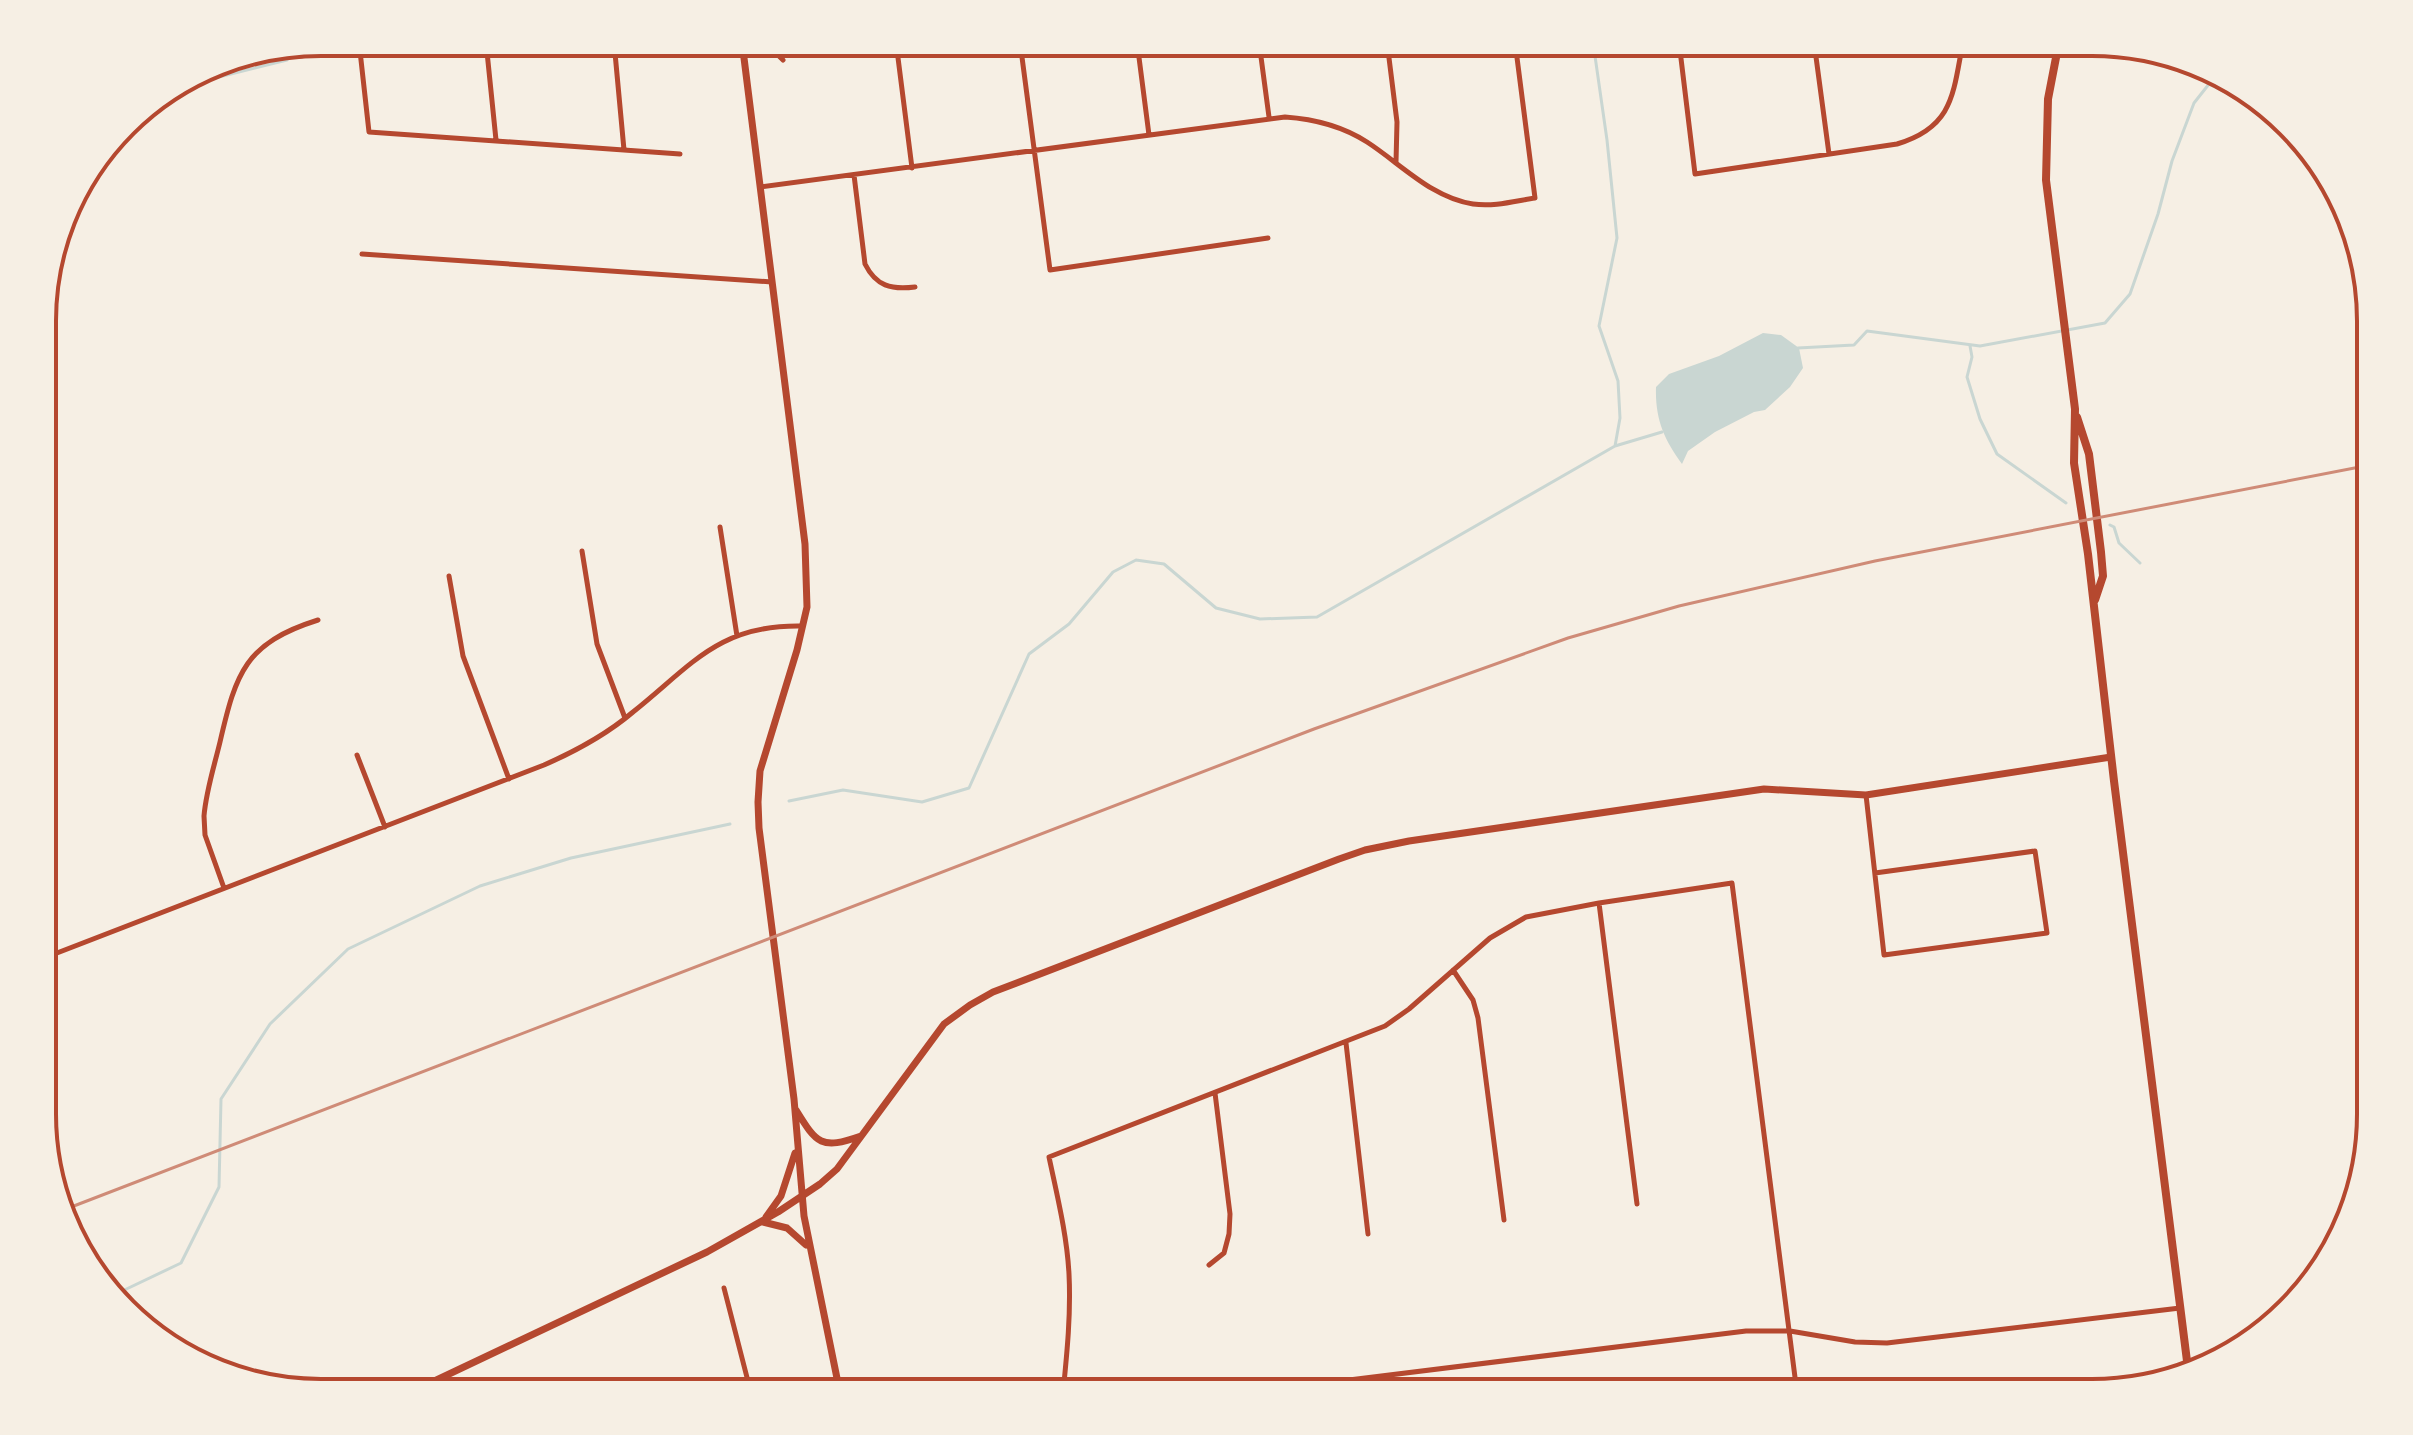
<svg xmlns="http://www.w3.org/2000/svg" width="2413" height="1435" font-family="'IBM Plex Sans',sans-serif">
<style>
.water{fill:#c9d6d2}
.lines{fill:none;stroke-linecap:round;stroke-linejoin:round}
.stream{stroke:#c9d6d2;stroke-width:3}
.minor{stroke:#b5482f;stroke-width:5}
.tertiary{stroke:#b5482f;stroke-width:7}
.secondary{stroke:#b5482f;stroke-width:8}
.rail{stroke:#cf8b77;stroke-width:3}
.rim{fill:none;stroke:#b5482f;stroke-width:4}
</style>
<rect width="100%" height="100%" fill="#f6efe4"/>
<path class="water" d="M1763 333 1781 335 1799 348 1803 368 1790 387 1765 410 1754 412 1715 432 1688 451 1682 464C1664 439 1655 419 1656 387L1669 374 1719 356Z"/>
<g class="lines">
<path class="stream" d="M1593 42 1607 140 1617 238 1599 326 1618 381 1620 418 1615 446
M175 88 287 60
M1970 346 1972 357 1967 377 1980 419 1997 454 2066 503
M1798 348 1854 345 1867 331 1980 346 2105 323 2130 294 2158 214 2172 161 2194 103 2209 84 2229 94H2247
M2110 525 2114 527 2119 543 2140 563
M789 801 843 790 922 802 969 788 1029 654 1069 624 1113 572 1136 560 1164 564 1216 608 1260 619 1317 617 1615 446 1662 432
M116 1294 181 1263 219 1187 221 1099 270 1024 348 949 480 886 571 858 730 824"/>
<path class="minor" d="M359 42 369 132 680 154
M486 42 496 140
M614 42 624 150
M774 42 777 54 783 60
M896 42 912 168
M1020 42 1050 270 1268 238
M1137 42 1149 135
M1259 42 1269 117
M1387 42 1397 122 1396 162
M1679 42 1695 174 1897 144C1954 127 1953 93 1963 42
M1814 42 1829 154
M300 56 360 50
M854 175 865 264C876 286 891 290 915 287
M760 187 1285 117C1314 119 1342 126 1367 142 1401 164 1432 198 1473 204 1494 207 1515 201 1535 198L1515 42
M362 254 772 282
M720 527 737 636
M582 551 597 644 625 718
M449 576 463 656 509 779
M357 755 385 827
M1866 795 1884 955 2047 933 2035 851 1875 873
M224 888 205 835 204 816C206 791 214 767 220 742 236 673 245 643 318 620
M1599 903 1637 1204
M44 958 544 765C576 751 606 735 633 712 692 665 719 624 803 626
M1453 970 1473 1000 1478 1018 1504 1220
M1346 1043 1368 1234
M1209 1265 1224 1253 1229 1234 1230 1214 1215 1093
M724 1288 751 1393
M1063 1393C1067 1353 1071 1314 1069 1274 1067 1235 1057 1195 1049 1157L1385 1026 1409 1009 1490 938 1526 917 1599 903 1732 883 1797 1393
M1243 1393 1746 1331H1790L1855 1342 1887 1343 2180 1308"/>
<path class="tertiary" d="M742 42 805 544 807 607 797 650 760 771 758 802 759 828 794 1099 804 1216 840 1393
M796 1110C817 1144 821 1150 861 1136
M766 1217 781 1196 795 1153
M763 1222 787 1228 806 1245
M409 1393 707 1252 778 1212 820 1184 837 1169 944 1024 970 1005 993 992 1339 859 1365 850 1409 841 1764 789 1866 795 2111 757"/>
<path class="secondary" d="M2059 42 2048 99 2046 180 2075 409 2074 463 2088 554 2114 781 2188 1369
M2077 417 2089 454 2101 552 2103 576 2095 600"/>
<path class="rail" d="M66 1209 1314 729 1568 638 1679 606 1875 561 2370 465"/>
</g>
<path d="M0 0H2413V1435H0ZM321 56H2092A265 265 0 0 1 2357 321V1114A265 265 0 0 1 2092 1379H321A265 265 0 0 1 56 1114V321A265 265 0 0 1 321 56Z" fill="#f6efe4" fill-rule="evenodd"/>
<path class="rim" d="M321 56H2092A265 265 0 0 1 2357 321V1114A265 265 0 0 1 2092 1379H321A265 265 0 0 1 56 1114V321A265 265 0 0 1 321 56Z"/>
</svg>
